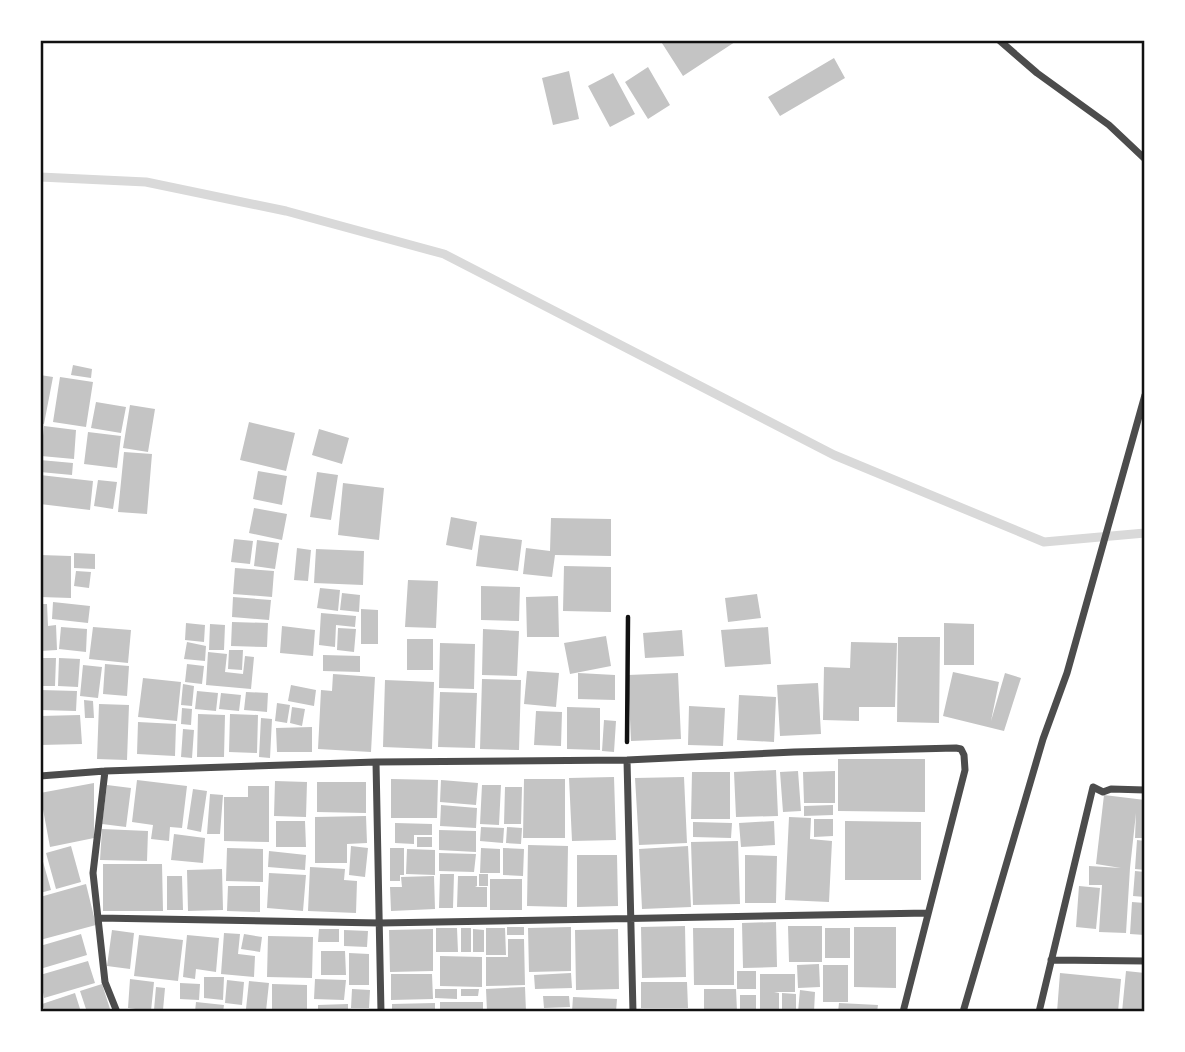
<svg xmlns="http://www.w3.org/2000/svg" width="1185" height="1052" font-family="Raleway,sans-serif">
<style>
.lines{fill:none;stroke-linecap:round;stroke-linejoin:round}
.stream{stroke:#d9d9d9;stroke-width:9}
.building{fill:#c4c4c4}
.path{stroke:#111;stroke-width:4.5}
.minor{stroke:#4c4c4c;stroke-width:7}
.neatline{fill:none;stroke:#111;stroke-width:2.5}
</style>
<rect width="100%" height="100%" fill="#fff"/>
<g class="lines">
<path class="stream" d="M40 177 146 182 286 211 444 254 834 455 1044 542 1145 533"/>
</g>
<path class="building" d="M660 40H738L683 76Z
M834 58 845 78 780 116 768 97Z
M648 67 670 105 648 119 625 82Z
M569 71 579 119 553 125 542 78Z
M613 73 635 114 610 127 588 86Z
M73 365 92 369 91 378 71 375Z
M40 375 53 377 44 424 40 423Z
M60 377 93 382 86 427 53 422Z
M96 402 126 407 121 433 91 428Z
M130 405 155 409 148 452 123 448Z
M249 422 295 433 286 471 240 460Z
M44 426 76 430 74 459 41 456Z
M319 429 349 438 342 464 312 455Z
M88 432 121 436 117 468 84 464Z
M124 452 152 454 147 514 118 512Z
M40 460 73 463 72 475 40 472Z
M258 471 287 476 282 505 253 499Z
M317 472 338 475 331 520 310 517Z
M40 475 93 481 90 510 40 504Z
M98 480 117 482 113 509 94 506Z
M343 483 384 488 379 540 338 535Z
M254 508 287 514 282 540 249 533Z
M451 517 477 522 472 550 446 545Z
M551 518 611 519V556L555 555 552 577 523 574 526 548 550 551Z
M480 535 522 540 518 571 476 566Z
M234 539 253 541 250 564 231 562Z
M257 540 279 543 275 569 254 566Z
M297 548 311 550 308 581 294 580Z
M316 549 364 551 363 585 314 583Z
M74 553 95 554V569L74 568Z
M40 555 71 556V598L40 597Z
M564 566 611 567V612L563 611Z
M235 568 274 571 272 597 233 594Z
M76 571 91 572 89 588 74 586Z
M408 580 438 581 436 628 405 627Z
M481 586 520 587 519 621 481 620Z
M320 588 340 590 338 611 317 608Z
M342 593 360 595 359 612 340 610Z
M757 594 761 618 728 622 725 598Z
M558 596 559 637H527L526 597Z
M233 597 271 600 269 620 232 617Z
M53 602 90 606 88 623 52 619Z
M40 604H47L48 626 56 625 57 650 40 651Z
M361 609 378 610V644H361Z
M321 613 356 616 355 627 336 625 335 647 319 645Z
M232 622 268 623 267 647 231 646Z
M186 623 205 625 204 642 185 640Z
M944 623 974 624V665H944Z
M210 624 225 625 224 650H209Z
M282 626 315 630 313 656 280 653Z
M61 627 87 629 86 652 59 649Z
M93 627 131 630 128 663 89 659Z
M768 627 771 664 725 667 721 630Z
M338 628 356 629 354 652 337 650Z
M483 629 519 631 517 676 482 675Z
M682 630 684 656 645 658 643 633Z
M606 636 611 666 570 674 564 643Z
M898 637H940L939 723 897 722Z
M407 639H433V670H407Z
M187 642 206 646 205 661 184 659Z
M851 642 897 643 895 707H859V721L823 720 824 667 850 668Z
M440 643 475 644 474 689 439 688Z
M229 650H243L242 670 228 669Z
M208 652 227 654 225 672 243 674 245 656 254 657 251 689 206 685Z
M323 655 360 656V672L323 671Z
M42 658H56L55 686H41Z
M59 658 80 659 78 687 58 686Z
M105 664 129 666 127 696 103 694Z
M187 664 204 666 202 684 185 682Z
M83 665 102 667 98 698 80 696Z
M527 671 559 673 556 707 524 704Z
M953 672 999 682 991 721 1005 673 1021 678 1004 731 943 716Z
M578 673 615 675V700L578 699Z
M678 673 681 739 631 741 628 675Z
M333 674 375 677 371 752 318 749 321 690 332 691Z
M143 678 181 682 177 721 138 717Z
M482 679 521 680 519 750 480 749Z
M385 680 434 682 432 749 383 747Z
M818 683 821 734 780 736 777 685Z
M183 684 194 686 192 706 181 705Z
M291 685 316 690 314 706 288 701Z
M40 690 77 691 76 711 40 710Z
M197 691 218 693 216 711 195 709Z
M246 692 268 693 267 712 244 710Z
M440 692 477 693 475 748 438 747Z
M221 693 241 695 239 711 219 709Z
M739 695 776 697 774 742 737 740Z
M84 700 93 701 94 718H85Z
M277 703 290 705 287 723 275 721Z
M99 704 129 705 127 760 97 759Z
M689 706 725 708 723 746 688 745Z
M292 707 305 709 302 726 290 723Z
M567 707 600 708V750L567 749Z
M182 708 192 709 191 725 181 724Z
M536 711 562 712 561 746 534 745Z
M198 714 225 715 224 757H197Z
M230 714 258 715 257 753 229 752Z
M80 715 82 744 40 745V716Z
M261 718 272 719 270 758 259 757Z
M604 720 616 721 614 752 602 751Z
M138 722 176 724 175 756 137 754Z
M312 727V752H277L276 728Z
M183 729 194 730 192 758 181 757Z
M838 759H925V812L838 811Z
M776 770 778 816 736 817 734 772Z
M798 771 801 811 783 812 780 772Z
M835 771V803H804L803 772Z
M692 772H730V819H691Z
M614 777 616 840 572 841 569 778Z
M684 777 687 843 639 845 635 778Z
M391 779 438 780 437 818H391Z
M524 779H565V838H523Z
M137 780 187 786 182 828 170 827 169 841 151 839 153 825 132 822Z
M441 780 478 783 476 805 440 802Z
M275 781 307 782 306 817 274 816Z
M317 782H366V813L317 812Z
M94 783V838L50 847 40 793Z
M107 785 131 788 126 827 102 824Z
M482 785H501L499 825 480 824Z
M248 786H269V842L224 841V797H248Z
M505 787H522L521 824H504Z
M193 789 207 791 201 832 187 829Z
M210 794 223 795 220 834H207Z
M1104 795 1145 800V838H1135L1136 813 1130 868 1126 933 1099 932 1102 885H1089V866L1121 868 1096 864Z
M441 805 477 808 476 828 440 826Z
M833 805V815L804 816V806Z
M366 816 367 843 347 844V863H315V817Z
M789 817 811 818 810 839 832 841 829 902 785 900Z
M814 819H833V836L814 837Z
M276 821H305L306 847H276Z
M774 821 775 845 741 847 739 823Z
M845 821 921 822V880H845Z
M693 822 732 823 731 838 693 837Z
M395 823 432 824V835H414V844L395 843Z
M481 827 504 828 503 843 480 841Z
M507 827 522 828 521 844 506 843Z
M102 829 148 831 147 861 100 860Z
M439 830 476 831V852L439 850Z
M174 834 205 838 203 863 171 860Z
M417 837H432V847H417Z
M1137 840 1145 841V870L1135 869Z
M738 841 740 904 693 905 691 842Z
M528 845 568 846 567 907 527 906Z
M71 846 81 882 56 889 46 853Z
M351 846 368 848 365 877 349 875Z
M688 846 691 907 642 909 639 849Z
M227 848 263 849V882L226 881Z
M390 848H404V875H400V881H390Z
M481 848 500 849V873H480Z
M503 848 524 849 523 876 503 875Z
M407 849 435 850V875L406 874Z
M40 851 51 890 40 893Z
M269 851 306 855 305 870 268 867Z
M439 853 476 854 474 872 439 871Z
M577 855H617L618 906 577 907Z
M745 855 777 856 776 903H745Z
M103 864H162L163 911H103Z
M310 867 345 869 344 880 357 881 356 913 308 911Z
M222 869 223 910 188 911 187 870Z
M1135 871 1145 872V897L1133 896Z
M269 873 306 875 303 911 267 908Z
M440 874H454L453 908H439Z
M479 874H488V886H479Z
M167 876H182L183 910H167Z
M434 876 435 909 391 911 390 887H402L401 877Z
M458 876H477V886L475 887H487V907H457Z
M490 879H522V910H490Z
M86 884 96 925 40 940V897Z
M228 886H260V912L227 911Z
M1079 886 1100 888 1096 929 1076 927Z
M1132 902 1145 903V935L1130 934Z
M776 922 777 967 743 968 742 923Z
M685 926 686 977 642 978 641 927Z
M788 926H822V962H789Z
M507 927H524V935H507Z
M571 927V971L529 972 528 928Z
M854 927H896V988L854 987Z
M436 928H457L458 952H436Z
M461 928H471V952H461Z
M486 928H505L506 955H486Z
M693 928H734V985H694Z
M825 928H850V958H825Z
M319 929H339V942H318Z
M433 929V971L390 972 389 930Z
M473 929 484 930V952H473Z
M618 929 619 989 576 990 575 930Z
M112 930 134 933 130 969 107 966Z
M344 930 368 931 367 947 344 946Z
M224 933 240 934 238 954 255 956 254 977 221 974Z
M81 934 87 955 40 969V946Z
M244 934 262 937 260 952 241 949Z
M139 935 183 940 178 981 134 976Z
M187 935 219 938 216 972 196 969 195 979 183 977Z
M268 936 313 937 312 978 267 977Z
M508 939H524L525 985 486 986V957H508Z
M321 951H345L346 975H321Z
M349 953 369 954V985H349Z
M440 956 482 957V987L440 986Z
M88 961 95 983 44 998 40 975Z
M819 964 820 987 798 988 797 965Z
M823 965H848V1002H823Z
M737 971H756V989H737Z
M1126 971 1145 973V1012H1122Z
M571 973 572 988 535 989 534 975Z
M1060 973 1121 979 1118 1012H1057Z
M391 974H432L433 999 391 1000Z
M760 974H795V992H774L779 993V1010H760Z
M204 977H224L223 1000 204 998Z
M130 979 154 982 151 1011 128 1008Z
M315 979 346 980 344 1000 314 999Z
M227 980 244 982 242 1005 225 1003Z
M249 981 269 983 266 1011 246 1009Z
M641 982H687L688 1008H641Z
M180 983 200 984 199 1000 180 999Z
M102 984 111 1012H87L80 991Z
M272 984 307 985V1010H272Z
M156 987 165 988 163 1010H154Z
M525 987 526 1012H487L486 989Z
M352 989 370 990 369 1008H351Z
M435 989H457V999L435 998Z
M461 989H479L478 996H461Z
M704 989H736L737 1012H704Z
M800 990 815 992 814 1012H798Z
M75 993 81 1012H45L42 1004Z
M782 993 796 994V1012H782Z
M740 995H756V1012H740Z
M543 996H569L570 1007 544 1008Z
M573 997 617 999 616 1012H572Z
M196 1002 224 1005 223 1012H195Z
M440 1002H483V1012H440Z
M435 1003V1012H392V1004Z
M839 1003 878 1005 877 1012H838Z
M348 1004V1012H318V1005Z"/>
<g class="lines">
<path class="path" d="M627 742 628 617"/>
<path class="minor" d="M999 40 1037 73 1109 125 1145 159
M627 760 633 1012
M376 762 381 1012
M105 771 93 873 105 982 117 1012
M40 776 105 771 376 762 627 760 794 752 956 748 961 749 964 755 965 770 903 1012
M98 918 380 923 928 913
M1051 960 1145 961
M963 1012 1043 739 1067 673 1145 395
M1039 1012 1093 787 1103 792 1111 789 1145 790"/>
</g>
<rect width="1185" height="1052" fill="none" stroke="#ffffff" stroke-width="84"/>
<rect x="42" y="42" width="1101" height="968" class="neatline"/>
</svg>
